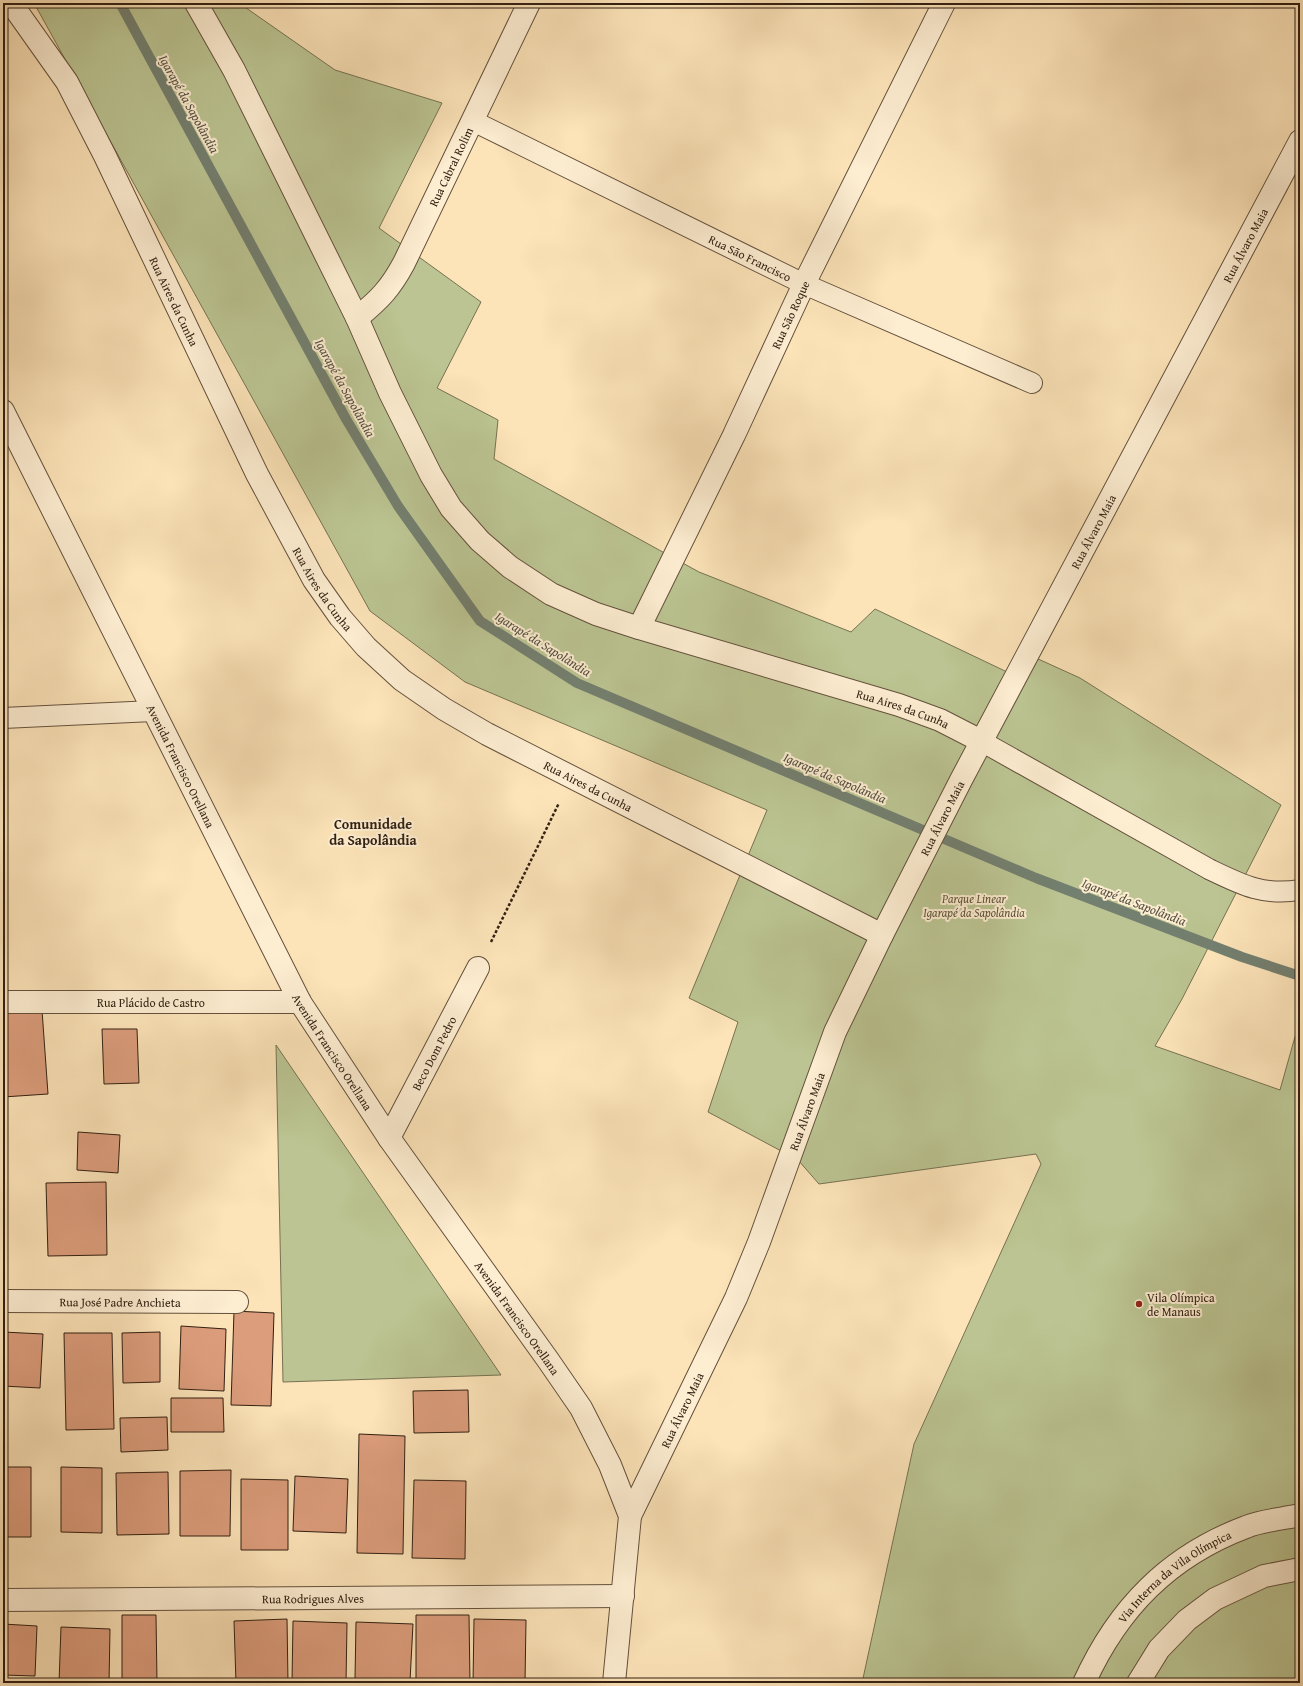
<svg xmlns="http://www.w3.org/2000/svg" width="1303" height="1686" font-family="'Gentium Book Plus',serif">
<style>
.green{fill:#bbc492;stroke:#767252}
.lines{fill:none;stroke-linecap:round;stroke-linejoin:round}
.stream{stroke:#737f6f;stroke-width:10}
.building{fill:#dc9d7c;stroke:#322012}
.service-casing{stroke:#64513c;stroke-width:22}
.minor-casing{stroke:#64513c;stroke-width:24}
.tertiary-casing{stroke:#64513c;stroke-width:24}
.path{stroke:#322012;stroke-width:2.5;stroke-dasharray:3 2;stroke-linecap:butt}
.service{stroke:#fdedd1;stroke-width:20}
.minor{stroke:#fdedd1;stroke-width:22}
.tertiary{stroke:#fdedd1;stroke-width:22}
.poi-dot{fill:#8f2418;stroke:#fdedd1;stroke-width:1.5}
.labels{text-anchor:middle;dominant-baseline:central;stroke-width:4;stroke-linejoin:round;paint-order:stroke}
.street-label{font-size:12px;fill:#322012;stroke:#fdedd1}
.park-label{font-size:12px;font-style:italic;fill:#5b5138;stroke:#fdedd1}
.poi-label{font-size:12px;fill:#322012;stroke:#fdedd1;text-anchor:start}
.water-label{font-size:13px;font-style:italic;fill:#534f40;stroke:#fdedd1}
.quarter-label{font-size:14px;font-weight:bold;fill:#322012;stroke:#fdedd1}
</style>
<rect width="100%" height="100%" fill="#fce3b8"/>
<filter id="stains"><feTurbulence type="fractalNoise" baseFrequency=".005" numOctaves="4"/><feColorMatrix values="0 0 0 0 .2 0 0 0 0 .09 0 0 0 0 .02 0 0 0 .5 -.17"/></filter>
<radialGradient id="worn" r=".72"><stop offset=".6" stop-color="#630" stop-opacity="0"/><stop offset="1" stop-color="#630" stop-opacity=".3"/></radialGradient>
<path class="green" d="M34 3H239L335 70 442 103 379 228 481 302 437 388 498 420 494 459 699 572 851 632 875 609 1026 681 1036 658 1080 678 1281 805 1182 999 1155 1046 1280 1090 1300 1019V1683H862L914 1444 1041 1164 1036 1154 819 1184 798 1160 708 1112 738 1022 689 998 767 810 465 682 370 611Z
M276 1045 501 1375 283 1382Z"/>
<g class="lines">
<path class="stream" d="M120 3 346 419 398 506 480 621 577 683 1036 878 1242 957 1300 976"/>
</g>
<path class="building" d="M42 1010 48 1094 3 1097V1013Z
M102 1029H137L139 1083 104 1084Z
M78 1132 120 1135 118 1173 77 1170Z
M106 1182 107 1255 48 1256 46 1183Z
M234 1311 274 1313 271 1406 231 1405Z
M181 1326 226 1329 224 1391 179 1389Z
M3 1332 43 1334 40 1388 3 1386Z
M160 1332V1382L123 1383 122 1333Z
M64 1333H112L114 1429 66 1430Z
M468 1390 469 1432 414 1433 413 1391Z
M171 1398H223L224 1432H171Z
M167 1417 168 1450 121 1452 120 1418Z
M359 1434 405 1436 403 1554 357 1553Z
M3 1467H31V1537H3Z
M61 1467 102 1468V1533L61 1532Z
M231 1470 230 1536H180V1471Z
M168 1472 169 1534 117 1535 116 1473Z
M295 1476 348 1479 346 1533 293 1531Z
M241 1479 288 1480V1550H241Z
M414 1480 466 1481 465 1559 412 1558Z
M122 1615H156L157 1683H122Z
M416 1615H469L470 1683H416Z
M287 1619 288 1683H236L234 1621Z
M474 1619 526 1620 525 1683H473Z
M293 1621 347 1623 346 1683H292Z
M356 1622 413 1624 410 1681 355 1679Z
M3 1624 37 1626 35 1676 3 1675Z
M61 1627 110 1629 109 1683H59Z"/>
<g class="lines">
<g class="service-casing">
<g id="service">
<path id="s1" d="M473 121 804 284 1032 383"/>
<path d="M3 718 153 711"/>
<path d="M981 741 1209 869C1242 885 1263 896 1300 890"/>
</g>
</g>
<g class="minor-casing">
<g id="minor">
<path id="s2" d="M357 318C380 299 390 289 404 263L529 3"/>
<path id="s3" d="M3 411 300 1002 389 1138 548 1360 581 1408 610 1465 630 1516 614 1683"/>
<path id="s4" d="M639 628 734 435 804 284 944 3"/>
<path id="s5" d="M3 1002H300"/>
<path id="s6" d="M389 1138 478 968"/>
<path id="s7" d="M3 1301 237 1302"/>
<path id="s8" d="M630 1516 736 1298 759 1242 835 1032 882 935"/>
<path id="s9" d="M3 1600 623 1596"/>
<path id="s10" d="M1084 1683C1118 1608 1169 1556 1246 1527 1263 1520 1283 1519 1300 1515"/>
<path d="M1138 1683 1159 1649 1187 1620 1215 1599 1264 1576 1300 1569"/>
</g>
</g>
<g class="tertiary-casing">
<g id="tertiary">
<path id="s11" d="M11 3 67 82 105 156 257 474 314 580 340 617 366 647 402 680 444 709 487 734 882 935 961 780 1300 141"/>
<path id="s12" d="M196 3 234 70 357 318 390 393 431 475 451 508 480 541 510 567 551 594 596 614 639 628 899 705 940 720 981 741"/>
</g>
</g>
<path class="path" d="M491 942 559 803"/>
<use href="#service" class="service"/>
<use href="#minor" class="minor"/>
<use href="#tertiary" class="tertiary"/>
</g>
<circle class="poi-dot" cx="1139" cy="1304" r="4"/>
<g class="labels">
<g class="street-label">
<text stroke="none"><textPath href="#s2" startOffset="180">Rua Cabral Rolim</textPath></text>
<text stroke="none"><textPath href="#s11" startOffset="2110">Rua Álvaro Maia</textPath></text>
<text stroke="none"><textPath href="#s1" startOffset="309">Rua São Francisco</textPath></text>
<text stroke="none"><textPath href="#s11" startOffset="341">Rua Aires da Cunha</textPath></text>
<text stroke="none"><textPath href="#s4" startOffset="348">Rua São Roque</textPath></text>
<text stroke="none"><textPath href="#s11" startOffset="1786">Rua Álvaro Maia</textPath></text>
<text stroke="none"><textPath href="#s11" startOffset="665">Rua Aires da Cunha</textPath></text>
<text stroke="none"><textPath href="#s12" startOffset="1069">Rua Aires da Cunha</textPath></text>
<text stroke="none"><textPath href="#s3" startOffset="397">Avenida Francisco Orellana</textPath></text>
<text stroke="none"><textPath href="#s11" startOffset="1001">Rua Aires da Cunha</textPath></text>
<text stroke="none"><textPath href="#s11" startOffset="1462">Rua Álvaro Maia</textPath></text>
<text stroke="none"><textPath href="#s5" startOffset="148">Rua Plácido de Castro</textPath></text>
<text stroke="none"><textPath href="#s3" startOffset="721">Avenida Francisco Orellana</textPath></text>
<text stroke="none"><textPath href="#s6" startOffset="96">Beco Dom Pedro</textPath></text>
<text stroke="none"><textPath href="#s8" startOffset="442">Rua Álvaro Maia</textPath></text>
<text stroke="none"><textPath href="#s7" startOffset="117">Rua José Padre Anchieta</textPath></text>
<text stroke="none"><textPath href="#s3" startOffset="1045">Avenida Francisco Orellana</textPath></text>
<text stroke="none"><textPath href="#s8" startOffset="118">Rua Álvaro Maia</textPath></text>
<text stroke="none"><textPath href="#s10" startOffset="143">Via Interna da Vila Olímpica</textPath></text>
<text stroke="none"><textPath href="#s9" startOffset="310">Rua Rodrigues Alves</textPath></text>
</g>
<g class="park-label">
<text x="974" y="898">Parque Linear<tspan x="974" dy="14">Igarapé da Sapolândia</tspan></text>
</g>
<g class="poi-label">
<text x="1147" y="1297">Vila Olímpica<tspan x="1147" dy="14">de Manaus</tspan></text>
</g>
<g class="water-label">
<text transform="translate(189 104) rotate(61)">Igarapé da Sapolândia</text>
<text transform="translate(345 388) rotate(61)">Igarapé da Sapolândia</text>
<text transform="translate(543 644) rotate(32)">Igarapé da Sapolândia</text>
<text transform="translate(835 778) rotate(23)">Igarapé da Sapolândia</text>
<text transform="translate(1134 902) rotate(21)">Igarapé da Sapolândia</text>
</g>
<g class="quarter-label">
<text x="373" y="824">Comunidade<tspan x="373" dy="16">da Sapolândia</tspan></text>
</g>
</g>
<rect width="1303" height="1686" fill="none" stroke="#fce3b8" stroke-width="16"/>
<rect x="4" y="4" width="1295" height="1678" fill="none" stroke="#322012" stroke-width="2"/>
<rect x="8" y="8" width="1287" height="1670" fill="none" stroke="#322012"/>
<rect width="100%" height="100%" filter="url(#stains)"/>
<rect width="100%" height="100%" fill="url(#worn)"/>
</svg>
